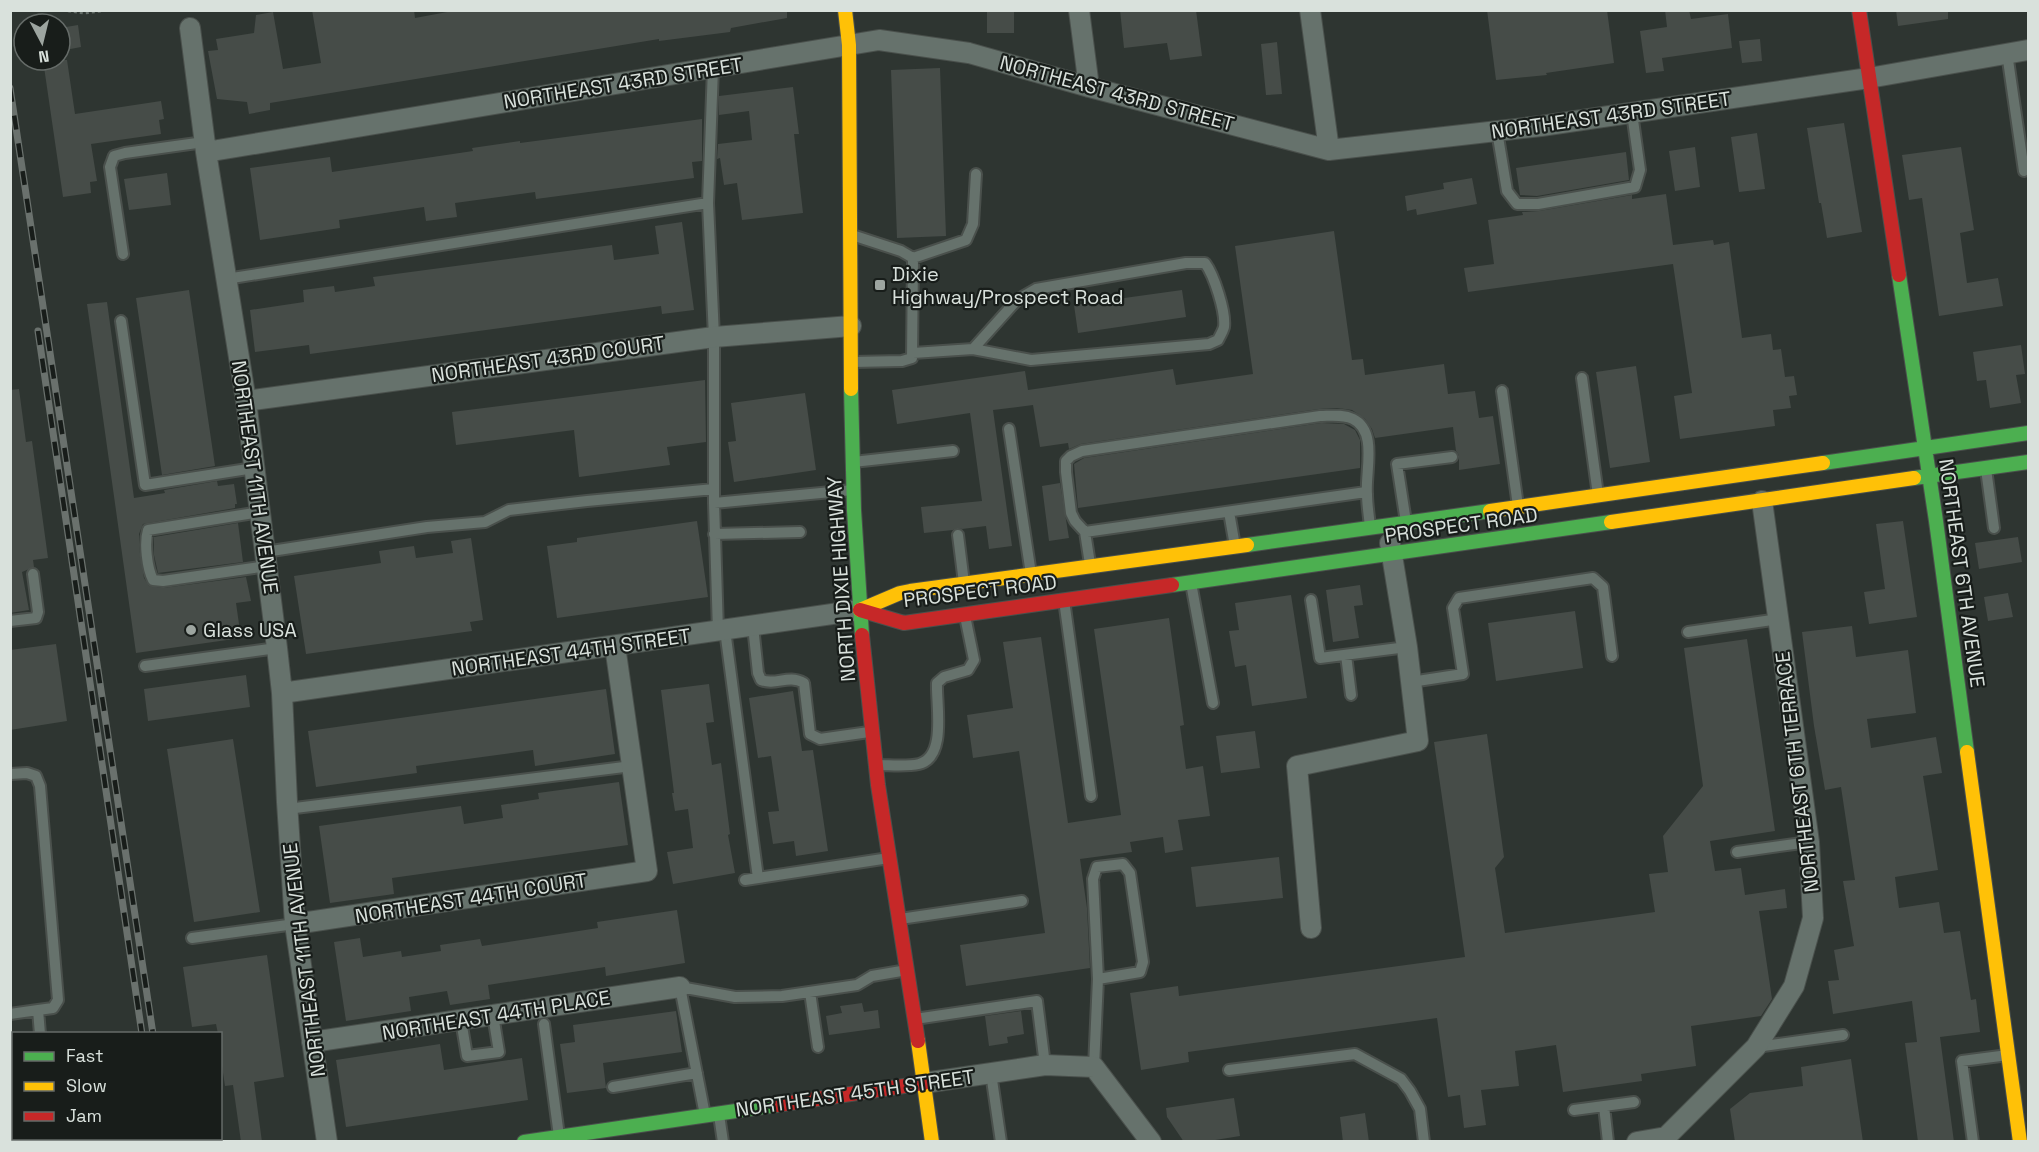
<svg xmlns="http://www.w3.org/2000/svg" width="2039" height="1152" font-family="'Space Grotesk',sans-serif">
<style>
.building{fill:#464c48}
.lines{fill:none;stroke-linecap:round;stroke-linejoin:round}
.lane-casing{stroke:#4a504c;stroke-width:14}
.street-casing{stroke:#4a504c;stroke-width:22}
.fast-casing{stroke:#4a504c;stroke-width:16}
.slow-casing{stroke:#4a504c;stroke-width:16}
.jam-casing{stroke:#4a504c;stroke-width:16}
.path{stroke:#656e69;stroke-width:3;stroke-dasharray:3 3;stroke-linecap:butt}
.lane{stroke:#66726c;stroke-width:10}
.street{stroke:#66726c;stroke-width:20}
.fast{stroke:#4caf50;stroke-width:14}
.slow{stroke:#ffc107;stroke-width:14}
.jam{stroke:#c62828;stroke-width:14}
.rail-casing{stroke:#6a716d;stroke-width:7}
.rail{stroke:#181d1a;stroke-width:4.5;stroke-dasharray:14;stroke-linecap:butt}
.poi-dot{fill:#9da5a0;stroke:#181d1a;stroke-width:2}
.labels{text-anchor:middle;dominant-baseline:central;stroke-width:4.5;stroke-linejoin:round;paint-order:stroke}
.street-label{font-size:20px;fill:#d9e1dc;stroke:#181d1a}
.poi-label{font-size:20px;fill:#d9e1dc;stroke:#181d1a;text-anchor:start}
</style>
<rect width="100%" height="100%" fill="#2e3531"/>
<path class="building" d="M312 10H414L415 18 458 10H787V18L731 28 730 32 659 41V39L270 103V110L249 114 247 102 217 99 208 51 218 50 216 39 254 33 256 15 273 12 283 69 321 63Z
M987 10H1014V33H987Z
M1120 10H1196L1202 56 1170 60 1167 43 1124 48Z
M1487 10H1607L1614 63 1546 73 1547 75 1496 80Z
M1665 10H1689L1691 19 1728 14 1732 48 1662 58 1664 71 1646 73 1640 31 1667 27Z
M1896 10H1948V19L1898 26Z
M78 25 81 47 60 51V28Z
M1760 39 1762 61 1742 63 1739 41Z
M1277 42 1282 94 1266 95 1261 44Z
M43 60H67L75 114 161 101 164 119 159 120 161 134 91 144 97 181 90 182 91 193 63 197Z
M940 68 946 236 897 238 891 70Z
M793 87 799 134H794L803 213 742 220 737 183 724 185 720 158 717 159 718 144 752 140 749 111 719 115V96Z
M702 119V161L692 162 694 178 536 199 535 192 455 203 457 217 426 221 424 207 339 220 340 228 260 240 250 168 330 157 332 172 473 151 472 148 520 141V143Z
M1844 123 1862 232 1827 238 1821 203H1819L1807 128Z
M1757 133 1765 189 1739 192 1731 137Z
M1695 147 1700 187 1675 191 1669 151Z
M1961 147 1974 230 1960 233 1967 283 1998 278 2003 306 1939 316 1922 198 1909 200 1902 155Z
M1626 152 1629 180 1537 196 1520 195 1516 168Z
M167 173 171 205 129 210 124 179Z
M1472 178 1477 204 1417 215 1416 209 1407 211 1405 196 1444 189 1443 183Z
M1666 194 1673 245 1713 240 1714 245 1729 242 1742 338 1771 334 1773 350 1781 349 1785 377 1794 376 1797 395 1789 396 1791 408 1773 410 1775 426 1680 439 1674 396 1692 393 1673 264 1468 292 1464 268 1494 264 1488 220 1523 215 1522 212 1539 211 1632 195V199Z
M682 222 694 310 662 314 661 306 310 354 309 345 255 352 250 310 304 302 303 290 334 286 335 292 375 286 373 277 612 245 614 260 659 254 655 226Z
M1334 231 1352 360 1363 359 1365 375 1444 364 1448 394 1475 391 1479 418 1493 416 1500 464 1459 470V455L1456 451 1453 427 1375 438 1372 429 1365 419 1352 410 1337 408 1319 409 1081 444 1069 449 1068 443 1040 447 1033 405 993 410 1012 546 989 549 986 526 962 529 958 528 953 530 924 533 921 507 982 501 970 413 897 424 892 390 1025 371 1028 390 1173 369 1176 385 1253 374 1235 246Z
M189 290 215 466 162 475 136 298Z
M1182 290 1186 317 1078 333 1074 305Z
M107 302 134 498 165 493 164 490 217 481 218 486 234 484 237 504H235V508L143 524 139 534V548L144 578 149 586 163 588 246 577 251 601 236 603 241 638 136 653 87 304Z
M2021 345 2025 374 2016 375 2021 403 1990 408 1986 380 1977 381 1973 352Z
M1636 366 1650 462 1610 468 1596 372Z
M705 380 706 442 667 447 670 465 579 477 574 430 456 445 452 412Z
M19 389 26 442 32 441 48 558 33 560 34 567 22 572 29 610 10 613V390Z
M805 393 816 470 734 482 728 442 736 441 731 403Z
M1321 423 1344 424 1355 430 1360 440V468L1078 508 1074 464 1084 458Z
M1060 483 1069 538 1049 541 1042 486Z
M697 521 708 597 557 618 547 546 577 542V538Z
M1903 521 1917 617 1869 624 1864 592 1885 589 1876 524Z
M238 523 243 562 158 573 154 555V537Z
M2018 537 2022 562 1979 569 1975 543Z
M471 538 483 620 470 622 472 631 306 654 294 576 381 563 379 551 414 546 416 558 453 553 451 541Z
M1360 585 1363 605 1354 606 1359 638 1333 642 1326 590Z
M2008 593 2013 617 1988 621 1984 597Z
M1291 595 1307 698 1252 706 1246 665 1235 667 1229 631 1239 630 1235 603Z
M1575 611 1583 668 1496 681 1488 623Z
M1169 618 1184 725 1180 726 1186 769 1203 766 1210 816 1178 820 1183 850 1165 853 1163 837 1130 842 1132 852 1080 859 1087 908 1090 968 966 986 960 945 1045 933 1019 751 973 758 967 715 1013 708 1003 642 1041 637 1068 823 1121 815 1094 629Z
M1852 626 1856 657 1908 650 1916 713 1867 719 1871 748 1936 737 1942 773 1923 776 1938 870 1895 877 1899 908 1939 902 1944 933 1960 931 1971 1000 1976 999 1980 1032 1940 1037 1954 1142H1918L1905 1043 1917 1042 1912 1001 1833 1014 1828 981 1839 980 1834 950 1854 946 1843 881 1855 880 1841 787 1825 790 1814 726 1802 632Z
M1747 639 1775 831 1710 841 1715 871 1741 868 1745 895 1785 889 1787 908 1759 911 1772 999 1761 1016 1691 1026 1696 1066 1641 1074 1642 1081 1563 1092 1556 1045 1515 1051 1519 1086 1481 1090 1486 1125 1464 1128 1460 1095 1448 1097 1437 1018 1188 1052 1189 1062 1141 1070 1130 993 1178 986 1179 996 1465 957 1434 742 1487 734 1504 857 1495 868 1505 933 1655 912 1649 874 1668 872 1663 836 1703 786 1684 648Z
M56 644 67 721 10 730V650Z
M246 675 250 707 148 721 144 689Z
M709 684 714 722 706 723 712 765 721 763 730 834 728 835 735 873 673 884 667 852 693 848 688 809 675 811 672 793H674L661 690Z
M606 689 615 754 535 766 533 750 416 766 417 773 316 787 308 731Z
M793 691 802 751 813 750 828 851 796 856 794 841 773 844 768 812 779 811 771 756 758 758 749 698Z
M1255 731 1260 768 1221 773 1216 736Z
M233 739 260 912 194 922 167 749Z
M619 782 628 845 392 878 394 894 330 903 319 826 461 806 464 824 503 818 501 805 539 799 538 793Z
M1279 857 1283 898 1196 907 1191 867Z
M677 910 685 963 606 976 605 967 488 985 490 999 450 1005 447 991 409 997 411 1011 346 1021 334 942 360 938 363 957 401 951 402 957 441 951 440 945 480 939 482 946 598 928 597 922Z
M267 955 284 1077 254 1082 262 1142H241L233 1085 225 1086 220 1053V1034H218L216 1024 192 1027 183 967Z
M862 1003 864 1012 878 1010 880 1028 829 1035 826 1016 842 1013 840 1006Z
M676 1011 682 1052 603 1063 606 1088 567 1093 560 1044 575 1042 573 1025Z
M1021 1011 1024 1034 1007 1037 1008 1043 989 1046 985 1016Z
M440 1044 444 1070 522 1058 528 1100 346 1127 336 1060Z
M1851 1059 1863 1142H1735L1730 1109 1750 1093 1803 1086 1801 1067Z
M1234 1098 1240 1136 1203 1142H1184L1167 1117 1166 1108Z
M1365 1113 1369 1142H1343L1340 1117Z"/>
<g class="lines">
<g class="lane-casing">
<path id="lane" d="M2007 53 2024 171
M1497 131 1507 191 1517 204H1538L1635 187 1640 170 1632 113
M708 203 713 68
M852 235 901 251 913 258 966 240 973 224 976 174
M123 254 110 167 114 156 125 153 204 142
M226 279 708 203 714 337V503L853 490
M121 321 145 485 254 468
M913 353 973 349 1017 300 1036 289 1186 263H1205C1214 275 1226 312 1224 327 1223 331 1220 336 1218 340L1209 344 1031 360 973 349
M852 362 902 361 912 358 913 258
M1582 378 1598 495
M1502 391 1518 506
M1009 429 1031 574
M853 462 953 451
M1986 469 1994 528
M714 503 718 631
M260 512 148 530C144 543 147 568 153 580L163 581 267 566
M1229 512 1235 546
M1406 522 1397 464 1452 457
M1085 532 1366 492
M714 534 800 532
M958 535 964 583
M265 552 427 527 485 522 509 510 587 501 714 489
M1090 564 1085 532 1075 521 1071 513 1066 472V461L1071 456 1082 451 1320 416C1330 416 1343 414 1353 419 1378 431 1365 472 1367 494 1367 505 1369 516 1370 527
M1191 583 1213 703
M1064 600 1091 796
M1311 600 1320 658 1407 647
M10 621 36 618 38 612 33 574
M753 626 758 673 761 680C776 686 788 674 804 683L810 734 820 739 869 732
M725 630 758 878
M1688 632 1779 619
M1346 655 1351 695
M145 666 277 648
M1411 682 1463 674 1453 608 1459 598 1593 578 1603 587 1612 656
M877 765C890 765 906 767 919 764 947 757 936 705 937 683L944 677 968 670 974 660 965 616
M10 774 27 773 36 776 40 786 58 1000 53 1008 38 1010
M287 809 632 766
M1737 852 1809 842
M745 880 889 858
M900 919 1022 901
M192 938 295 924
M810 992 818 1047
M10 1014 38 1010 40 1034
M915 1019 1037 1001 1045 1065
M461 1020 467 1056 499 1052 493 1015
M544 1024 559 1136
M1756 1047 1843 1035
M10 1056H14
M1094 1067 1098 979 1140 972 1143 962 1130 873 1123 864 1097 867 1093 879 1098 979
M1229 1070 1355 1054 1401 1079 1410 1091 1420 1109 1424 1142
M991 1073 1001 1142
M613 1087 697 1073
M1574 1110 1604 1106
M705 1115 680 987 735 997 782 996 857 985 872 976 907 970
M719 1115 723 1142
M37 1138 38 1142
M1608 1142 1604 1106 1634 1102
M1973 1142 1962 1061 2008 1055"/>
</g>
<g class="street-casing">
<path id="street" d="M1079 10 1089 87
M1310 10 1329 150
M190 28 206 152 246 401 277 648 282 693 287 802 295 924 327 1142
M206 152 879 40 969 53 1089 87 1329 150 1541 126 1869 78 2028 50
M246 401 714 337 851 326
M282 693 860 610
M295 924 647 871 615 646
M1311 928 1297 766 1418 741 1407 647 1390 543
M312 1042 680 987
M924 1083 1045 1065 1094 1067 1151 1142
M1637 1142 1666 1137 1756 1047 1794 986 1813 918 1809 842 1762 501"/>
</g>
<g class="fast-casing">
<path id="fast" d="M1899 275 1936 521 1967 752
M851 389 854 510 862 635
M1823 463 2028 433
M1914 478 2028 462
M1247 545 1490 511
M1172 585 1611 522
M524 1142 777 1105"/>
</g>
<g class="slow-casing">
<path id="slow" d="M845 10 849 45 851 389
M1490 511 1823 463
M1611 522 1914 478
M860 610 900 593 910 591 1247 545
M1967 752 2020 1142
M918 1041 932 1142"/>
</g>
<g class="jam-casing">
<path id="jam" d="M1859 10 1899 275
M860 610 904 623 1172 585
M862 635 878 785 918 1041
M777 1105 924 1083"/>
</g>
<path class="path" d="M62 10 84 13 108 10"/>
<use href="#lane" class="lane"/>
<use href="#street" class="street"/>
<use href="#fast" class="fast"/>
<use href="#slow" class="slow"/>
<use href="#jam" class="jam"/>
<g class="rail-casing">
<path id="rail" d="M10 88 153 1034
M38 331 142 1034
M158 1138V1142
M169 1138 170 1142"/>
</g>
<use href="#rail" class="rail"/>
</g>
<g class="poi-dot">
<rect x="874" y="279" width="12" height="12" rx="3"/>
<circle cx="191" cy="630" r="6"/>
</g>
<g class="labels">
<g class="street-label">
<text transform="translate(623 83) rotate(-9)">NORTHEAST 43RD STREET</text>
<text transform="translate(1117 93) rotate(15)">NORTHEAST 43RD STREET</text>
<text transform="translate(1611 115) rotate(-8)">NORTHEAST 43RD STREET</text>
<text transform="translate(548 359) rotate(-8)">NORTHEAST 43RD COURT</text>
<text transform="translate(255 477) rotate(82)">NORTHEAST 11TH AVENUE</text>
<text transform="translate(1461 525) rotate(-8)">PROSPECT ROAD</text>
<text transform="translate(1962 573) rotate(82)">NORTHEAST 6TH AVENUE</text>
<text transform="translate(841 579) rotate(-94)">NORTH DIXIE HIGHWAY</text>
<text transform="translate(980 591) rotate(-7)">PROSPECT ROAD</text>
<text transform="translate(571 652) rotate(-8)">NORTHEAST 44TH STREET</text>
<text transform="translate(1797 772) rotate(-97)">NORTHEAST 6TH TERRACE</text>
<text transform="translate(471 898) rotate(-9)">NORTHEAST 44TH COURT</text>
<text transform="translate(304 960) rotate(-97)">NORTHEAST 11TH AVENUE</text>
<text transform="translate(496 1015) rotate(-9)">NORTHEAST 44TH PLACE</text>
<text transform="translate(855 1093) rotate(-8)">NORTHEAST 45TH STREET</text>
</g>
<g class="poi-label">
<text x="892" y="274">Dixie<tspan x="892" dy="23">Highway/Prospect Road</tspan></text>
<text x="203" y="630">Glass USA</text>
</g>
</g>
<rect width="2039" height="1152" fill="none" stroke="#d9e1dc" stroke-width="24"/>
<rect x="12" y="1032" width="210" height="108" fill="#181d1a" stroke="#656b68" stroke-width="1.5"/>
<rect x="24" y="1052" width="30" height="9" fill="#4caf50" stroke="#656b68" stroke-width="1.5"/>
<text x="66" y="1062" font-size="18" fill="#d9e1dc">Fast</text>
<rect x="24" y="1082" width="30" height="9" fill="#ffc107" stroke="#656b68" stroke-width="1.5"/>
<text x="66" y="1092" font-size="18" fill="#d9e1dc">Slow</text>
<rect x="24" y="1112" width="30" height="9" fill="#c62828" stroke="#656b68" stroke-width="1.5"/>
<text x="66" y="1122" font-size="18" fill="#d9e1dc">Jam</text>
<g transform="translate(42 42) rotate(173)"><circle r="28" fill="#181d1a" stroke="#656b68" stroke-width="1.5"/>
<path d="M0-4.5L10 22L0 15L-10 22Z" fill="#9da5a0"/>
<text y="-9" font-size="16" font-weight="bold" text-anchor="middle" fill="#d9e1dc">N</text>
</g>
</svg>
